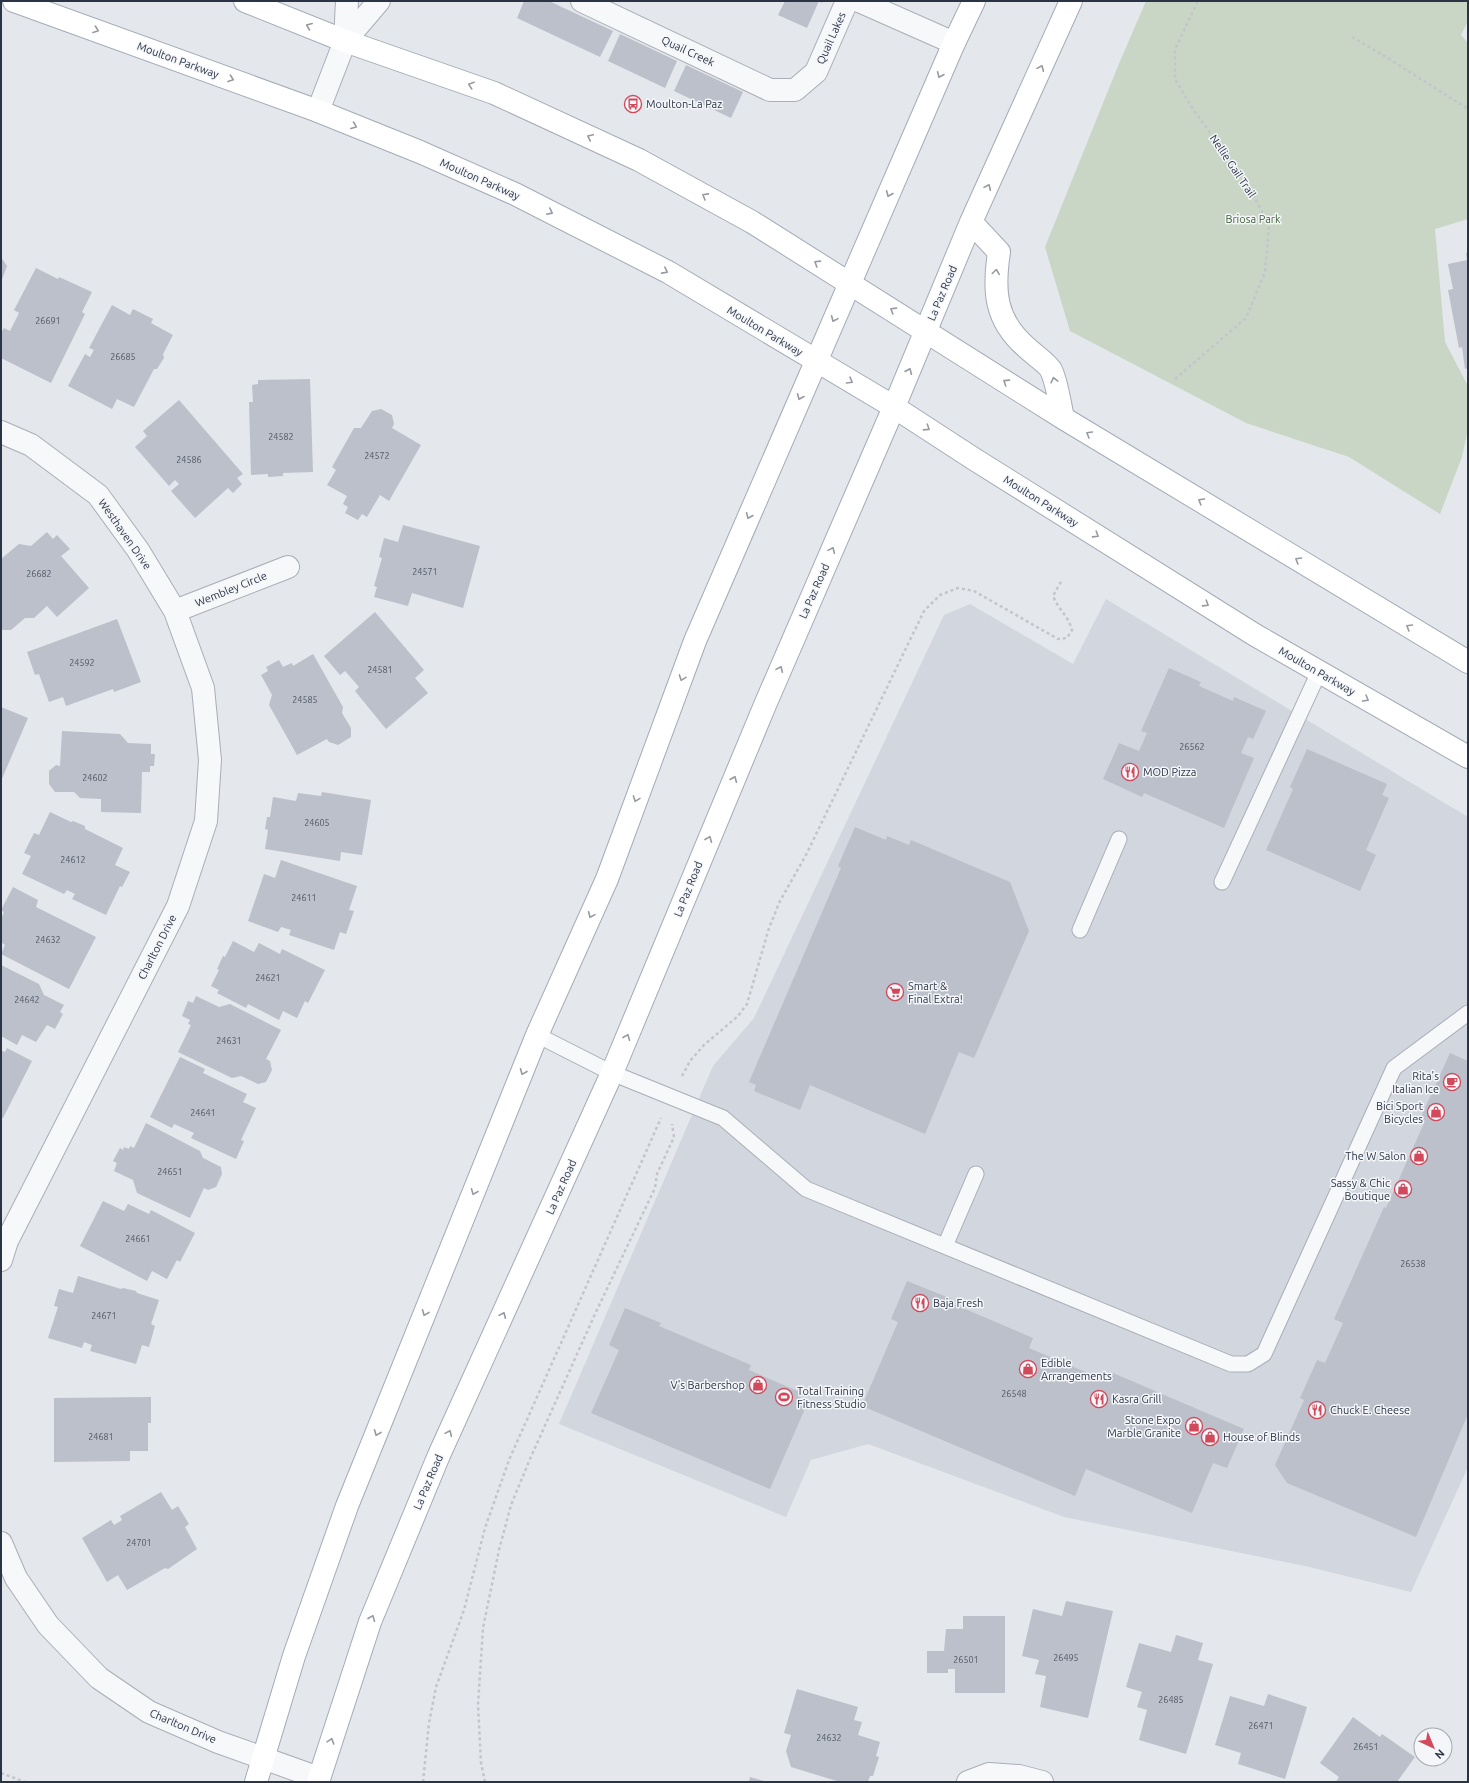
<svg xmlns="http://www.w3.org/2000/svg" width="1469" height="1783" font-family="Ubuntu,sans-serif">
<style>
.built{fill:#d2d6de}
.green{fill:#c9d6c5}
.building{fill:#bbc0ca}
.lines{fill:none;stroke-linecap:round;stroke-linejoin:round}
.lane-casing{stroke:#a9aeb7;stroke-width:17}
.street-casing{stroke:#a9aeb7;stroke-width:24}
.primary-casing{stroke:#a3abb8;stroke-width:24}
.path{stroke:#c2c5cb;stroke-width:2.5;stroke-dasharray:3 3;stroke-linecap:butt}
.lane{stroke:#f7f8fa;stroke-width:15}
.street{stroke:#f7f8fa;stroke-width:22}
.primary{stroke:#fff;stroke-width:22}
.oneway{stroke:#959aa2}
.labels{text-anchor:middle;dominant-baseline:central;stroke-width:3;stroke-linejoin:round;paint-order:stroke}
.number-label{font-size:9px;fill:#4f5766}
.street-label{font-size:11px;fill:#2b3445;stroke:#f4f6f9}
.poi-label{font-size:11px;fill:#2b3445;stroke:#f4f6f9;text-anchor:start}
.park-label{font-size:11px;fill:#3f6138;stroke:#f4f6f9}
</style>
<rect width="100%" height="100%" fill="#e4e7ec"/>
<path class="built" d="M1106 599 1468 817V1467L1411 1592 1305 1566 1064 1517 868 1444 811 1460 786 1517 559 1424 713 1066 754 1018 944 615 970 604 1073 664Z"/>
<path class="green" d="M1146 1H1468V21L1461 35 1468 43V219L1435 229 1445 342 1468 386V429L1462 457 1440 514 1349 457 1246 423 1070 331 1045 247 1118 66Z"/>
<path class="building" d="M524 1H549L613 31 600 57 517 18Z
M785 1H823L822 3 819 1 807 28 778 15Z
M620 34 677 61 665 88 608 61Z
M686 65 743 92 731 118 674 91Z
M1466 253H1468V368L1465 369 1462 347 1459 348 1448 290 1453 289 1448 264 1467 260Z
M1 257 7 266 1 282Z
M36 268 58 279 59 277 92 292 82 312 85 314 51 383 1 358V333L4 328 10 331 19 313 14 310Z
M112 305 130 315 133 309 153 319 151 323 173 335 163 354 164 358 157 369H154L134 407 117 399 112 409 68 386 85 354 90 357 94 350 89 348Z
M310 379 313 472 283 473V476L268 477V474L251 475 249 402H253L252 385 258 384V380Z
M179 400 243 474 237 478 242 484 233 493 228 488 195 518 171 491 179 484 175 480 169 486 135 447 147 436 143 431Z
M381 409 392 415 394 424 392 428 421 445 389 501 380 495 367 517 362 514 358 520 345 513 348 507 343 504 347 496 327 485 336 470 332 467 354 428H361L372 411Z
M403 525 480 546 463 608 412 593 408 606 374 597 377 587 374 586 382 558 379 557 384 538 398 542Z
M47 532 53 539 57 535 70 549 61 556 89 588 57 617 47 606 34 618H25L11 630H2L1 559 19 544 31 546Z
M375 612 424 670 415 678 428 693 386 729 355 691 359 687 345 671 340 675 324 656Z
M117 619 141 682 114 692 113 689 66 706 63 697 49 702 39 674 35 675 27 652Z
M313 654 343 707 342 713 351 728V737L338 745 329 742 327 739 297 755 269 705 272 695 261 675 268 671 266 667 279 660 283 667 292 663 293 666Z
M1169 668 1201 682 1199 686 1233 701 1234 697 1266 711 1253 739 1248 737 1241 753 1254 758 1224 828 1144 793 1142 797 1103 779 1119 743 1139 751 1147 733 1141 731Z
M1 707 28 718 1 781Z
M62 731 120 734 128 743 151 744V754H155L154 766H150V772H142L141 813 101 812V799L80 798 74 792H55L49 784V771L56 765 60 766Z
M1307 749 1387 784 1382 795 1389 798 1366 850 1376 855 1360 891 1266 850 1293 789 1290 787Z
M322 792 371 800 362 855 341 852 340 861 265 849 268 830 265 829 267 817H270L273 797 296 801 298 793 321 796Z
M50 812 71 822 73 821 85 826V829L123 848 115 865 130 872 122 887 120 886 106 915 72 899 75 894 67 890 64 894 22 874 31 856 24 853 34 833 39 835Z
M855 827 886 840 887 836 909 845 911 840 1010 882 1029 931 974 1058 959 1052 925 1134 810 1085 800 1110 754 1091 756 1085 749 1082 841 868 838 866Z
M281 860 357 886 349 910 354 911 346 934 340 932 334 950 289 935 291 930 281 927 278 932 248 921 264 874 275 878Z
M13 887 38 900 36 907 96 937 69 989 1 954 5 945 1 942V919L4 912 1 910Z
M233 941 254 952 259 943 280 954 282 949 325 970 308 1003 305 1001 297 1018 283 1011 279 1020 248 1004 246 1008 217 993 219 990 211 986 219 970 217 969 223 956 225 957Z
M1 965 39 984 44 995 64 1005 60 1012 63 1014 55 1029 47 1025 36 1042 22 1035 17 1045 1 1036Z
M196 996 219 1007 230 1004 281 1030 266 1059 270 1061 272 1070 266 1082 258 1084 241 1076 232 1078 178 1052 191 1025 188 1024 190 1020 182 1016 188 1001 193 1003Z
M7 1048 32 1061 3 1118H1V1050L5 1052Z
M1450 1053 1468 1061V1414L1416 1537 1287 1483 1275 1465 1304 1400 1300 1398 1317 1360 1325 1363 1343 1323 1334 1319 1384 1207 1386 1208 1425 1121 1420 1119Z
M180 1057 205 1069 203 1073 247 1094 243 1102 256 1108 241 1140 244 1141 236 1159 191 1138 194 1133 174 1124 172 1128 150 1117Z
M146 1123 200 1151 203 1158 221 1167 222 1174 216 1187 208 1190 204 1188 190 1218 137 1193 133 1180 114 1171 117 1163 113 1161 120 1148 123 1150 124 1147 129 1149 130 1146 134 1148Z
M103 1201 124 1211 128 1204 149 1214 151 1210 195 1233 180 1262 177 1260 167 1279 152 1271 147 1281 80 1246Z
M78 1276 121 1289 123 1288 136 1291 137 1293 159 1300 151 1324 155 1326 149 1347 142 1345 136 1364 90 1351 92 1345 84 1342 82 1348 48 1338 58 1307 54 1306 59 1289 73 1293Z
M907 1281 952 1299 951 1303 1033 1338 1029 1348 1109 1382 1113 1373 1244 1429 1227 1468 1213 1463 1192 1513 1086 1469 1075 1496 862 1406 898 1322 891 1319Z
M625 1308 661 1323 659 1326 751 1365 749 1370 802 1393 799 1401 807 1404 770 1489 591 1413 619 1350 609 1345Z
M151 1397V1423H148V1451H130V1461L54 1462V1398Z
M161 1492 172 1510 178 1506 189 1524 185 1527 197 1549 168 1569 165 1568 127 1590 118 1575 107 1582 82 1538 111 1520 114 1525 122 1520 120 1516Z
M1066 1601 1113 1611 1088 1718 1040 1707 1046 1676 1035 1674 1039 1660 1022 1656 1033 1609 1062 1616Z
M963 1616H1005V1693H955V1669H948V1673H927V1651H944L946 1629H963Z
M1176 1635 1203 1643 1198 1660 1213 1664 1186 1754 1139 1740 1147 1710 1137 1707 1142 1692 1126 1687 1139 1643 1171 1652Z
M797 1689 858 1707 854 1720 862 1722 858 1735 880 1742 876 1756 879 1757 873 1776H870L868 1782H840L791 1767 786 1751 791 1735 784 1733Z
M1268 1694 1307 1707 1285 1779 1238 1764 1241 1753 1215 1745 1230 1696 1264 1706Z
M1353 1717 1380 1737 1382 1734 1415 1757 1397 1782H1336L1339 1777 1320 1763Z
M750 1777 768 1782H749Z"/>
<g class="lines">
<g class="lane-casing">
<path id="lane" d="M1222 882 1319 672
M1080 930 1119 839
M537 1035 612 1073 723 1118 806 1189 1231 1364H1248L1264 1354 1394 1068 1468 1013
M945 1246 976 1174"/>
</g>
<g class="street-casing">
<path id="street" d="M582 1 770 90H795L816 72 847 1
M859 1 954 43
M345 41 379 1
M318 111 345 41 347 1
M1 432 31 445 98 495 138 550 175 611 203 688 210 760 206 821 178 906 7 1241 1 1260
M175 611 288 567
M1 1543 16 1578 48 1625 99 1678 149 1712 218 1742 319 1778
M968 1782 989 1774 1019 1776 1042 1782"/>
</g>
<g class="primary-casing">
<path id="primary" d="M14 1 318 111 420 152 515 194 668 272 894 407 974 459 1255 635 1468 757
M245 1 345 41 494 93 639 160 752 222 1063 418 1468 662
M971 222 999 252C993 291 995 320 1026 347 1032 353 1048 364 1051 370 1057 382 1060 405 1063 418
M256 1782 294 1656 347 1506 537 1035 607 879 695 641 954 43 974 1
M318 1782 370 1622 439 1455 612 1073 765 705 894 407 971 222 1071 1"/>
</g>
<path class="path" d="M1352 37 1383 55 1468 109
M1175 379 1246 318 1265 272 1269 226 1251 190 1193 109 1175 79V49L1198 1
M682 1076 690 1061 704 1045 738 1016 747 1004 769 928 780 901 806 855 924 611 940 595 958 588 974 591 1058 639 1067 638 1072 630C1069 617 1058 609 1053 596L1062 580
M1 1773 25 1782
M423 1782 429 1723 436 1687 464 1610 485 1528 509 1460 661 1118
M485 1782 481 1763 478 1705 483 1628 499 1550 511 1505 530 1459 595 1314 655 1188 657 1174 674 1137 672 1124"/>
<use href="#lane" class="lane"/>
<use href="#street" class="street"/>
<use href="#primary" class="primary"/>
</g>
<defs><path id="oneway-chevron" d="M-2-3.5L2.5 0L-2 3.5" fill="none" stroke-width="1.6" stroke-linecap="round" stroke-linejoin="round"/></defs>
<g class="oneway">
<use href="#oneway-chevron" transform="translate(309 26) rotate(-158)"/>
<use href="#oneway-chevron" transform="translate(96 30) rotate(20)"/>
<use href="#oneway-chevron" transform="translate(1041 68) rotate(-66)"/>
<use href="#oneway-chevron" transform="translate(940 75) rotate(113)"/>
<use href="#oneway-chevron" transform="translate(231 79) rotate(20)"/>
<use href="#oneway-chevron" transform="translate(471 85) rotate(-161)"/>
<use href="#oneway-chevron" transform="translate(354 126) rotate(22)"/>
<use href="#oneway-chevron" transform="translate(590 137) rotate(-155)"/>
<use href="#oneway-chevron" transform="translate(988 187) rotate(-66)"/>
<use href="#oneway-chevron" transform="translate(889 194) rotate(113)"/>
<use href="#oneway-chevron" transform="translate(705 196) rotate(-151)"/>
<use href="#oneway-chevron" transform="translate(550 212) rotate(27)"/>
<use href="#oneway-chevron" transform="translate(817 263) rotate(-148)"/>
<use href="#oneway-chevron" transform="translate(665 271) rotate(28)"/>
<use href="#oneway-chevron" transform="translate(996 272) rotate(-83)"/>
<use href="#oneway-chevron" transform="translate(893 310) rotate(-148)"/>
<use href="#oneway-chevron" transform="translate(834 319) rotate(114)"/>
<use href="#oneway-chevron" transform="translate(909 371) rotate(-67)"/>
<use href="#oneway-chevron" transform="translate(1054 380) rotate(-104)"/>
<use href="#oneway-chevron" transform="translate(850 381) rotate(30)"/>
<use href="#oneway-chevron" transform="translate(1006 382) rotate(-147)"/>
<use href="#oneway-chevron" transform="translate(800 397) rotate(113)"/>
<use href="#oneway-chevron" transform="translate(927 428) rotate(33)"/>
<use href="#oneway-chevron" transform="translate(1089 434) rotate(-150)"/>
<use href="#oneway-chevron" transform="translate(1201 501) rotate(-149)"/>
<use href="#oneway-chevron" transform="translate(749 516) rotate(113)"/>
<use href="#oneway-chevron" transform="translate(1096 535) rotate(32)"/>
<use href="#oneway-chevron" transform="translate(832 550) rotate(-66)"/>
<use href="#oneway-chevron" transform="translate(1298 560) rotate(-149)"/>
<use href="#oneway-chevron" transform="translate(1206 604) rotate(32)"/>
<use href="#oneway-chevron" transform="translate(1409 627) rotate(-149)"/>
<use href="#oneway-chevron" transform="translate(780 669) rotate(-66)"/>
<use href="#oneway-chevron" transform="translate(682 678) rotate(110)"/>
<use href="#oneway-chevron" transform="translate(1366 699) rotate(30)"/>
<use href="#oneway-chevron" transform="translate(734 779) rotate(-67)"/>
<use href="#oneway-chevron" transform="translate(636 799) rotate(110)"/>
<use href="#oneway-chevron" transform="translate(709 839) rotate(-68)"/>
<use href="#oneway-chevron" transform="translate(591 915) rotate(114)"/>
<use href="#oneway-chevron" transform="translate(627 1037) rotate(-68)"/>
<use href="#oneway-chevron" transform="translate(523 1072) rotate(112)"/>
<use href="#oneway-chevron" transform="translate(474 1192) rotate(112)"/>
<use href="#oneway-chevron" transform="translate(425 1313) rotate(112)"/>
<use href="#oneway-chevron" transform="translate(503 1315) rotate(-66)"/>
<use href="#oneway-chevron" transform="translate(377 1433) rotate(112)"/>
<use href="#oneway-chevron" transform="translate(449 1433) rotate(-66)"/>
<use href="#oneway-chevron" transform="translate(372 1618) rotate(-68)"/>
<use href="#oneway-chevron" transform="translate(331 1741) rotate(-72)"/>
</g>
<defs>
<g id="bus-ring" transform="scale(0.9)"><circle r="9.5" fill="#f4f6f9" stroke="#d1495b" stroke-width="1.5"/><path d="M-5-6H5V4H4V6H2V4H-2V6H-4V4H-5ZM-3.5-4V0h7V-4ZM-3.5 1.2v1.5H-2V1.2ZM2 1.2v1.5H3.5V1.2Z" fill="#d1495b"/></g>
<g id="restaurant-ring" transform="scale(0.9)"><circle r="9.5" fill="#f4f6f9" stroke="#d1495b" stroke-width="1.5"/><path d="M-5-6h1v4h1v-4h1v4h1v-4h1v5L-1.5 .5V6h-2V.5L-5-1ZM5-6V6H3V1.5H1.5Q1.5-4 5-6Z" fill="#d1495b"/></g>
<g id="supermarket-ring" transform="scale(0.9)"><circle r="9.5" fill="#f4f6f9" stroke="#d1495b" stroke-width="1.5"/><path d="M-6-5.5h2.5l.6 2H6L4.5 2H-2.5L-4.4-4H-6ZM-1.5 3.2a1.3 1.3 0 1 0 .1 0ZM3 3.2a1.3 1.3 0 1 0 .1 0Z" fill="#d1495b"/></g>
<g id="cafe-ring" transform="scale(0.9)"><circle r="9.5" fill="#f4f6f9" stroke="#d1495b" stroke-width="1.5"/><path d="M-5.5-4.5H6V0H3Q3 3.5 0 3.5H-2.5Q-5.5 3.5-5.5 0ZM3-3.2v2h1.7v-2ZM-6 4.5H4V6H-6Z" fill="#d1495b"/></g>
<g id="shop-ring" transform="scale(0.9)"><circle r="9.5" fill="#f4f6f9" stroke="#d1495b" stroke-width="1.5"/><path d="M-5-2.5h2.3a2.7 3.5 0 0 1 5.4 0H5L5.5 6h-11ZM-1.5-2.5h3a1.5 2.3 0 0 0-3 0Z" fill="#d1495b"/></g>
<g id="stadium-ring" transform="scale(0.9)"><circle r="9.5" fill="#f4f6f9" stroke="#d1495b" stroke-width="1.5"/><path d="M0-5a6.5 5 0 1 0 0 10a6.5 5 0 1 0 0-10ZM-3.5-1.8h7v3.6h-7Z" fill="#d1495b"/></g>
</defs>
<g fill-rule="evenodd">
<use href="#bus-ring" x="633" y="104"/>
<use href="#restaurant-ring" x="1130" y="772"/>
<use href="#supermarket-ring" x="895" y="992"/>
<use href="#cafe-ring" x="1452" y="1082"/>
<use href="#shop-ring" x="1436" y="1112"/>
<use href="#shop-ring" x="1419" y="1156"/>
<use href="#shop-ring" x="1403" y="1189"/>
<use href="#restaurant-ring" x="920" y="1303"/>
<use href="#shop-ring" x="1028" y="1369"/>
<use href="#shop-ring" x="758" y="1385"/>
<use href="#stadium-ring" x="784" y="1397"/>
<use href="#restaurant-ring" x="1099" y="1399"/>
<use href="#restaurant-ring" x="1317" y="1410"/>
<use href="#shop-ring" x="1194" y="1426"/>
<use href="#shop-ring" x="1210" y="1437"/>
</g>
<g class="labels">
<g class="number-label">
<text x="48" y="321">26691</text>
<text x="123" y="357">26685</text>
<text x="281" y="437">24582</text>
<text x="377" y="456">24572</text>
<text x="189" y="460">24586</text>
<text x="425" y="572">24571</text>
<text x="39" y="574">26682</text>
<text x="82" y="663">24592</text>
<text x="380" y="670">24581</text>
<text x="305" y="700">24585</text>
<text x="1192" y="747">26562</text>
<text x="95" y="778">24602</text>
<text x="317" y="823">24605</text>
<text x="73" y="860">24612</text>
<text x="304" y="898">24611</text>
<text x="48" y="940">24632</text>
<text x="268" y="978">24621</text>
<text x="27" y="1000">24642</text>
<text x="229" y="1041">24631</text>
<text x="203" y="1113">24641</text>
<text x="170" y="1172">24651</text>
<text x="138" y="1239">24661</text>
<text x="1413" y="1264">26538</text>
<text x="104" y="1316">24671</text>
<text x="1014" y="1394">26548</text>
<text x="101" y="1437">24681</text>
<text x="139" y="1543">24701</text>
<text x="1066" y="1658">26495</text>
<text x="966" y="1660">26501</text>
<text x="1171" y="1700">26485</text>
<text x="1261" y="1726">26471</text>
<text x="829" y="1738">24632</text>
<text x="1366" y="1747">26451</text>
</g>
<g class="street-label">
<text transform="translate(831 38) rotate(-66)">Quail Lakes</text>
<text transform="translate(688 51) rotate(25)">Quail Creek</text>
<text transform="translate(178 60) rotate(20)">Moulton Parkway</text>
<text transform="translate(1233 166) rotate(56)">Nellie Gail Trail</text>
<text transform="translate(480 179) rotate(24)">Moulton Parkway</text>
<text transform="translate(942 293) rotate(-67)">La Paz Road</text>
<text transform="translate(765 331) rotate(31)">Moulton Parkway</text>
<text transform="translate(1041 501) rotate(32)">Moulton Parkway</text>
<text transform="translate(125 534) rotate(55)">Westhaven Drive</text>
<text transform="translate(231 589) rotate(-22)">Wembley Circle</text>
<text transform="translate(814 591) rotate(-66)">La Paz Road</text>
<text transform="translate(1317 671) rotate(30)">Moulton Parkway</text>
<text transform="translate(688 889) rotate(-68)">La Paz Road</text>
<text transform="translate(157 947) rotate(-63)">Charlton Drive</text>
<text transform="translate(561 1187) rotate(-66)">La Paz Road</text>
<text transform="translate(428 1482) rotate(-67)">La Paz Road</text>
<text transform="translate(183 1726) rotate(23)">Charlton Drive</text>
</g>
<g class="poi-label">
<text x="646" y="104">Moulton-La Paz</text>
<text x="1143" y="772">MOD Pizza</text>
<text x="908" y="986">Smart &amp;<tspan x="908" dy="13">Final Extra!</tspan></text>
<text x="1439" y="1076" text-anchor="end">Rita's<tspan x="1439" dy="13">Italian Ice</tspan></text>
<text x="1423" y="1106" text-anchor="end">Bici Sport<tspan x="1423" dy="13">Bicycles</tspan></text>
<text x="1406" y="1156" text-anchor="end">The W Salon</text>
<text x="1390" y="1183" text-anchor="end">Sassy &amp; Chic<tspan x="1390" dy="13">Boutique</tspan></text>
<text x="933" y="1303">Baja Fresh</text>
<text x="1041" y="1363">Edible<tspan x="1041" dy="13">Arrangements</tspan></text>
<text x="745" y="1385" text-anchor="end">V's Barbershop</text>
<text x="797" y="1391">Total Training<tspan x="797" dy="13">Fitness Studio</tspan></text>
<text x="1112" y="1399">Kasra Grill</text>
<text x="1330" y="1410">Chuck E. Cheese</text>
<text x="1181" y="1420" text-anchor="end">Stone Expo<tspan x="1181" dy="13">Marble Granite</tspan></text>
<text x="1223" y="1437">House of Blinds</text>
</g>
<g class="park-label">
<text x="1253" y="219">Briosa Park</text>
</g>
</g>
<rect width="1469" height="1783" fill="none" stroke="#2b3445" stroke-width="4"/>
<g transform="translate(1433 1747) rotate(136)"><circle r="19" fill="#f4f6f9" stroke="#a4a8b1"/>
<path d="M0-3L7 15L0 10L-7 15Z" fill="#d1495b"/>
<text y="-6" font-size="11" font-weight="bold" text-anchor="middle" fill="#2b3445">N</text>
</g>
</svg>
